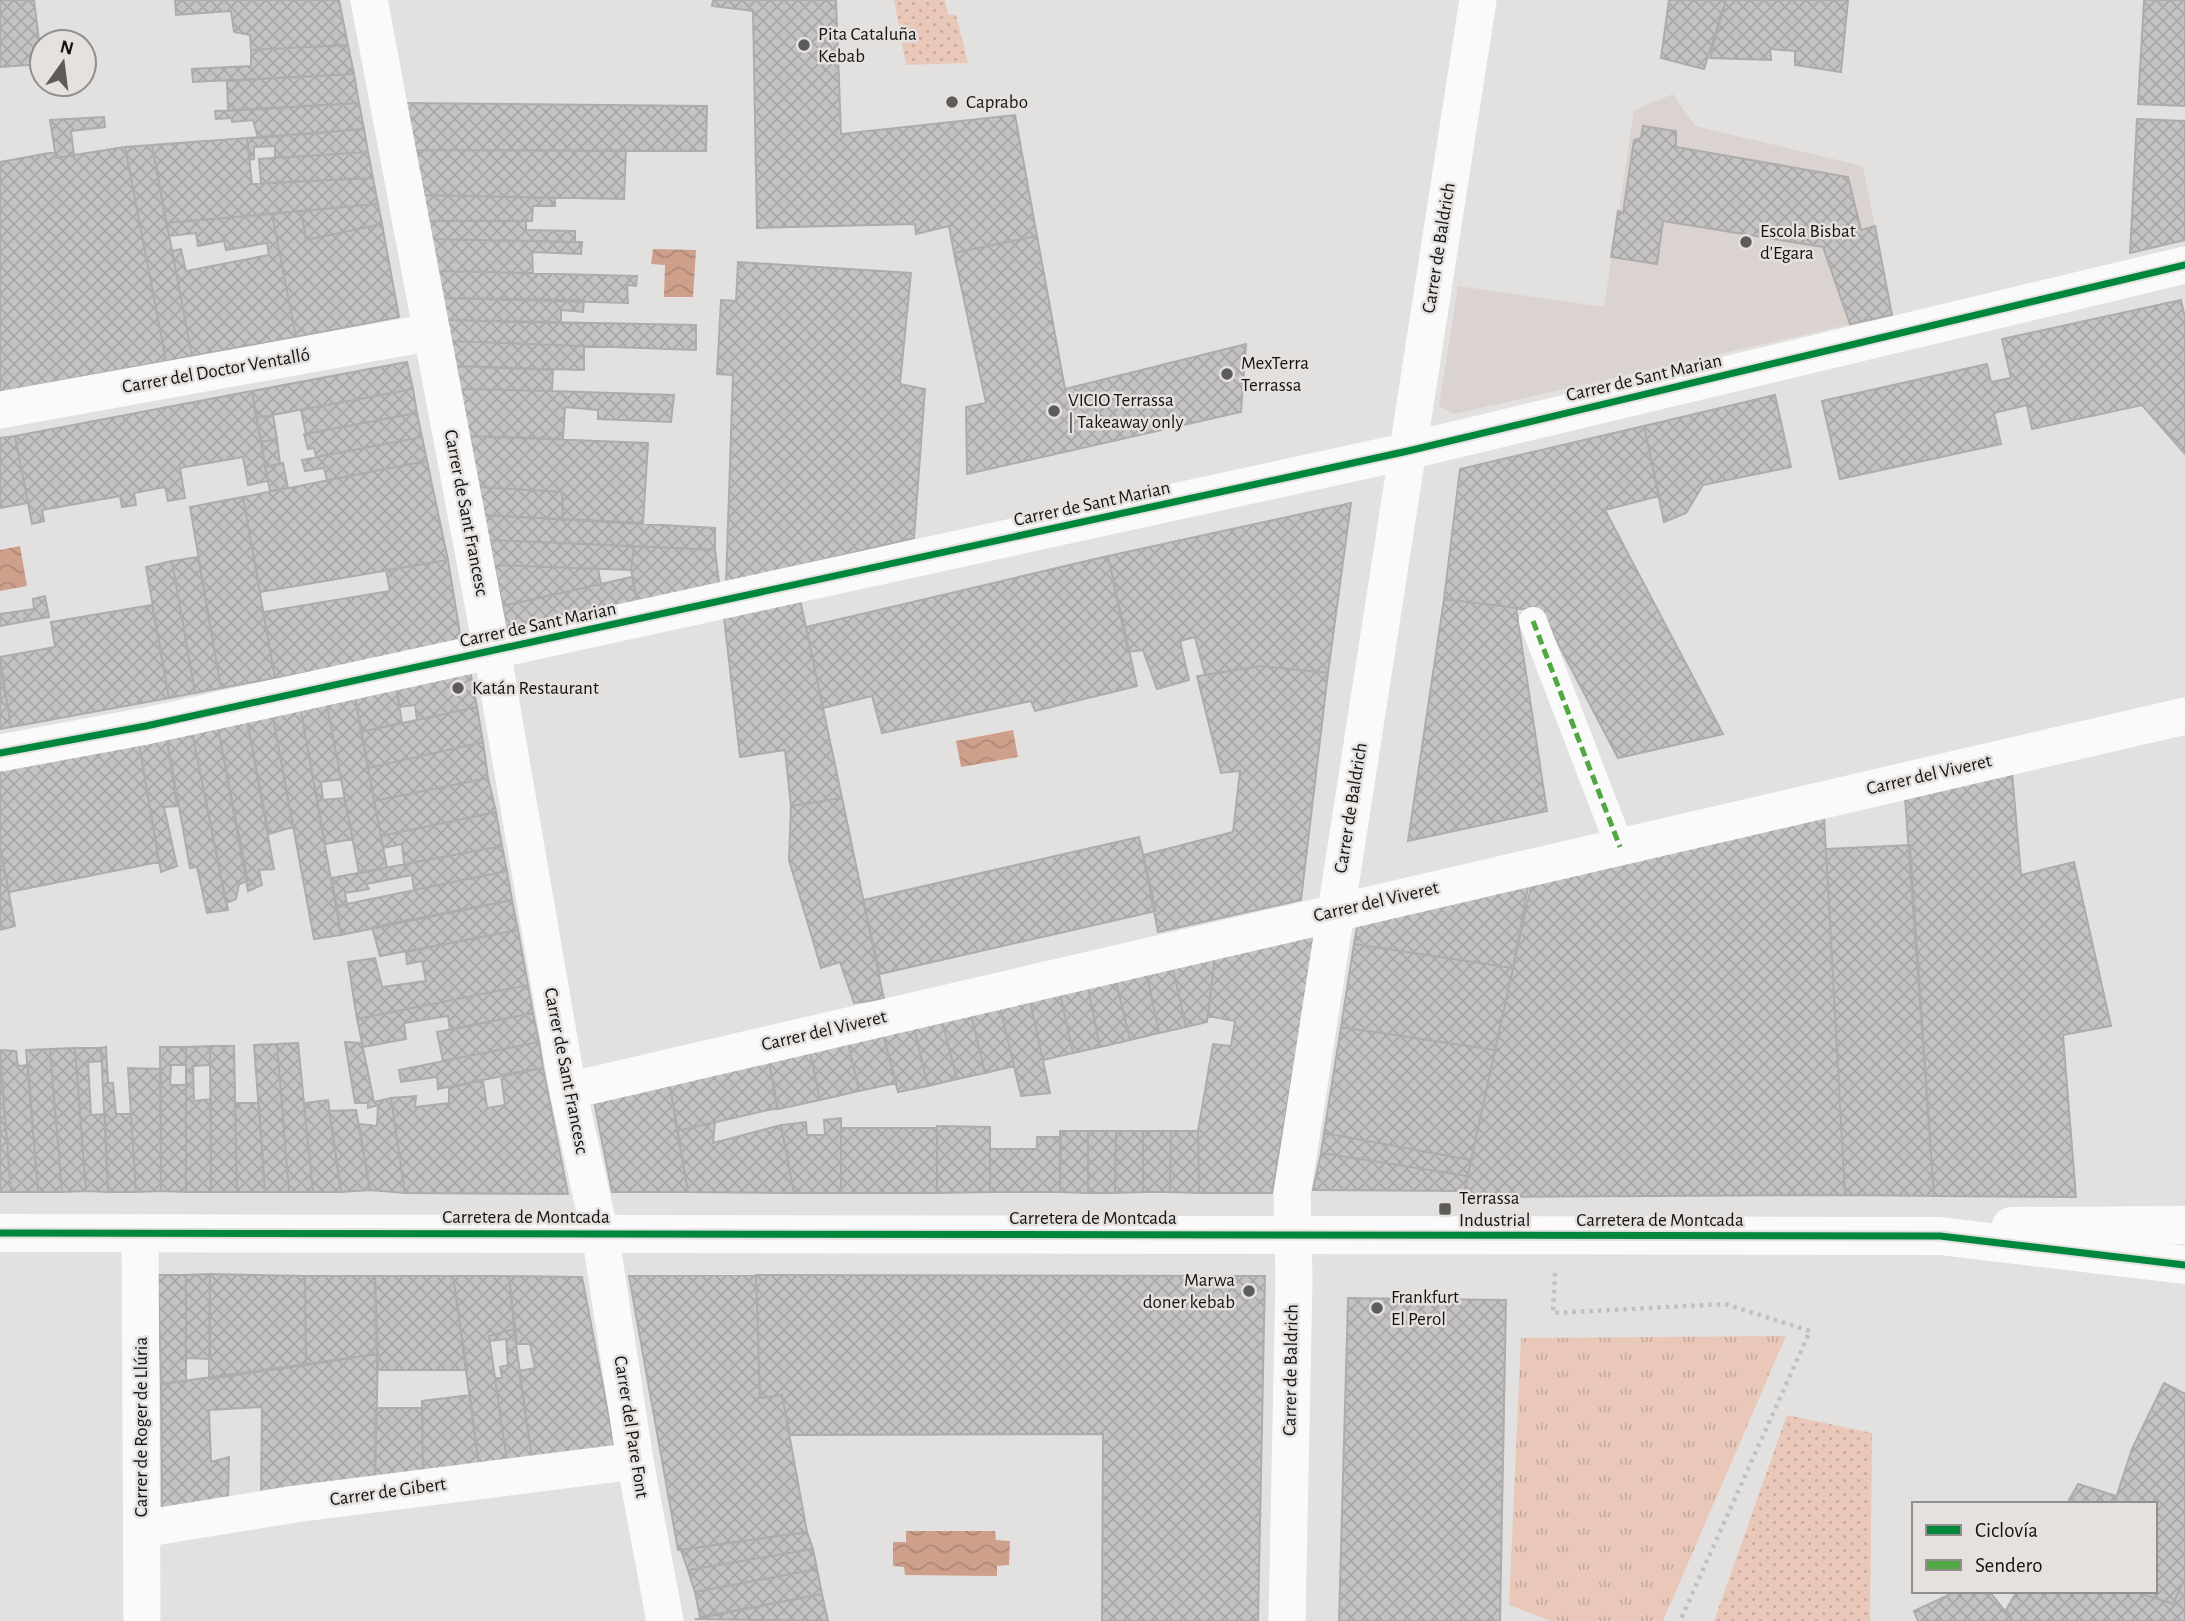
<svg xmlns="http://www.w3.org/2000/svg" width="2185" height="1621" font-family="'Alegreya Sans',sans-serif">
<style>
.built{fill:#dad3d0}
.grass{fill:url(#grass-tufts)}
.park{fill:url(#park-dots)}
.water{fill:url(#water-waves)}
.building{fill:url(#building-cross-hatch);stroke:#aeacab;stroke-width:2}
.lines{fill:none;stroke-linecap:round;stroke-linejoin:round}
.path{stroke:#c0c0c0;stroke-width:4.5;stroke-dasharray:3.5 5;stroke-linecap:butt}
.pedestrian{stroke:#fbfafa;stroke-width:28}
.minor{stroke:#fbfafa;stroke-width:37}
.tertiary{stroke:#fbfafa;stroke-width:38}
.quiet{stroke:#51a842;stroke-width:5;stroke-dasharray:10 5;stroke-linecap:butt}
.cycleway-casing{stroke:#e4e1df;stroke-width:11}
.cycleway{stroke:#00873e;stroke-width:7}
.poi-dot{fill:#5d5c5b;stroke:#e4e1df;stroke-width:2.5}
.labels{text-anchor:middle;dominant-baseline:central;stroke-width:5;stroke-linejoin:round;paint-order:stroke}
.poi-label{font-size:19px;fill:#151413;stroke:#e4e1df;text-anchor:start}
.street-label{font-size:19px;fill:#151413;stroke:#e4e1df}
</style>
<defs>
<pattern id="grass-tufts" width="24" height="20" patternUnits="userSpaceOnUse" patternTransform="scale(1.75)"><rect width="24" height="20" fill="#e9c8ba"/><path d="M3 7l-1-3M5 7V3M7 7l1-3M15 17l-1-3M17 17v-4M19 17l1-3" fill="none" stroke="#c7ab9f"/></pattern>
<pattern id="park-dots" width="8" height="8" patternUnits="userSpaceOnUse" patternTransform="scale(1.75)"><rect width="8" height="8" fill="#e9c8ba"/><path d="M2 2h.1M6 6h.1" fill="none" stroke="#c7ab9f" stroke-width="1.8" stroke-linecap="round"/></pattern>
<pattern id="water-waves" width="16" height="10" patternUnits="userSpaceOnUse" patternTransform="scale(1.75)"><rect width="16" height="10" fill="#ce9f8b"/><path d="M0 5q4-4 8 0t8 0" fill="none" stroke="#b08877"/></pattern>
<pattern id="building-cross-hatch" width="8" height="8" patternUnits="userSpaceOnUse" patternTransform="scale(1.75)"><rect width="8" height="8" fill="#c4c2c2"/><path d="M0 0l8 8M0 8l8-8" fill="none" stroke="#a8a6a6"/></pattern>
</defs>
<rect width="100%" height="100%" fill="#e3e1e0"/>
<path class="built" d="M1673 94 1695 126 1863 166 1892 315 1454 414 1439 406 1458 286 1604 307 1634 110Z"/>
<path class="grass" d="M1786 1336 1663 1621H1551L1509 1605 1521 1338Z"/>
<path class="park" d="M894 0H945L948 15H956L968 63 906 65Z
M1787 1415 1872 1433 1870 1621H1714Z"/>
<path class="water" d="M653 249 696 250 693 297H664L665 265 651 264Z
M20 546 27 586 0 591V550Z
M1013 730 1018 757 961 767 956 741Z
M906 1531H995L996 1540 1010 1541 1009 1565 997 1566V1576L905 1575 904 1567 893 1566V1542H906Z"/>
<path class="building" d="M0 0H34L42 64 0 67Z
M175 0H339L348 45 251 50 250 35 234 32 231 11 176 15Z
M713 0H836L841 134 1015 115 1037 236 954 253 949 226 916 234 915 224 757 228 753 11 712 6Z
M1669 0H1726L1704 69 1661 58Z
M1726 0H1848L1841 72 1795 65V51L1770 49 1771 60 1710 58Z
M2144 0H2185V106L2138 104Z
M348 45 354 74 193 82 192 69 251 66V50Z
M354 74 359 103 228 111 227 81Z
M359 103 364 129 258 138 253 120 232 122V118L216 119 215 111Z
M400 103 707 106 706 151 410 150Z
M104 117 105 127 71 131 74 155 56 158 50 120Z
M2137 119 2185 121V240L2130 253Z
M1643 126 1676 131V147L1848 177 1861 230 1875 226 1892 315 1850 324 1823 247 1663 221 1657 264 1611 257 1618 211 1623 213 1634 140 1641 138Z
M364 129 368 152 275 158V146L254 147V159L250 160 247 138Z
M247 138 252 184 373 178 378 204 166 223 152 145Z
M152 145 192 356 166 361 125 147Z
M125 147 166 361 0 392V162L55 152 56 158Z
M410 150 626 151 624 199 419 195Z
M368 152 373 178 261 183 259 159Z
M419 195 555 198V206H533L532 221H424Z
M378 204 382 224 306 240 301 211Z
M301 211 306 240 382 224 399 317 296 337 272 214Z
M272 214 296 337 192 356 172 251 181 249 186 271 269 255 267 243 226 250 224 241 198 246 196 233 169 236 166 223Z
M424 221H526V230L575 231V242L429 239Z
M1037 236 1065 389 1246 344 1241 412 967 474 966 407 986 403 954 253Z
M429 239 575 242H582L581 254 532 252 533 273 434 271Z
M738 262 911 273 900 384 925 389 914 538 726 583 733 375 717 374 721 300 736 301Z
M434 271 637 276 636 286 627 285 628 303 439 298Z
M439 298 584 300 583 312 561 310V323L444 320Z
M2181 300 2185 318V454L2142 405 2032 429 2027 405 1994 413 2001 444 1840 479 1822 401 1987 364 1991 382 2011 378 2002 339Z
M444 320 696 325V350L449 341Z
M449 341 584 346V370L454 366Z
M407 362 413 389 256 418 252 391Z
M454 366 553 370 552 391 458 389Z
M413 389 417 413 306 434 301 410Z
M458 389 552 391 674 395 671 422 598 419V410L565 407 563 439 468 436Z
M252 391 268 481 248 485 243 457 180 468 185 498 168 501 165 487 134 493 136 505 122 507 120 496 42 510 44 521 32 524 15 436Z
M1775 395 1791 467 1703 485 1686 513 1664 522 1644 426Z
M417 413 422 437 316 457 314 448 308 449 304 434Z
M273 415 277 439 261 442 256 418Z
M1644 426 1659 496 1605 510 1723 734 1618 758 1541 611 1444 599 1460 469Z
M15 436 28 503 0 508V438Z
M468 436 648 443 643 523 563 519 562 492 478 487Z
M422 437 427 461 327 480 324 468 305 471 302 460Z
M277 439 280 464 265 467 261 442Z
M427 461 448 560 260 592 243 497Z
M283 463 288 488 270 491 265 467Z
M478 487 562 492 563 519 483 515Z
M243 497 275 678 221 688 190 507Z
M1351 503 1328 673 1261 666 1205 675 1195 637 1180 641 1189 680 1157 689 1143 650 1128 652 1108 556Z
M483 515 715 528V550L489 540Z
M489 540 634 546 631 570 494 565Z
M634 546 715 550 719 583 638 604 631 570Z
M1108 556 1137 686 1035 711 1031 701 882 733 872 696 823 708 806 627Z
M198 557 221 688 195 693 172 561Z
M448 560 462 646 275 678 263 612 390 591 386 570Z
M172 561 195 693 169 698 146 567Z
M494 565 598 569 601 584 503 606Z
M632 577 638 604 506 633 503 606Z
M45 596 49 617 0 626V614L34 609 33 599Z
M800 599 842 798 791 806 785 750 740 757 724 617Z
M1444 599 1516 608 1547 811 1408 841Z
M152 605 169 698 11 727 0 657 55 647 51 622Z
M0 663 11 727 0 729Z
M1261 666 1328 673 1301 900 1158 932 1143 855 1233 832 1240 771 1221 773 1197 676Z
M470 671 477 707 417 720 415 705 400 707 396 686Z
M396 686 402 723 361 732 355 696Z
M355 696 387 868 359 873 326 701Z
M326 701 341 779 321 782 323 800 344 798 353 839 325 844 300 706Z
M300 706 341 935 314 939 272 712Z
M477 707 483 742 368 768 361 732Z
M272 712 293 827 269 834 246 715Z
M246 715 274 869 259 870 262 885 248 891 217 723Z
M217 723 248 881 239 884 236 899 226 903 191 727Z
M191 727 228 910 207 913 197 867 190 868 166 734Z
M166 734 177 806 164 807 177 866 161 872 138 738Z
M138 738 159 862 9 892 0 846V765Z
M483 742 488 778 374 801 368 768Z
M2012 772 2021 875 2074 862 2111 1026 2063 1035 2076 1197 1934 1196 1905 798Z
M488 778 496 812 381 836 374 801Z
M842 798 884 999 854 1003 840 962 821 968 789 860 791 806Z
M496 812 502 846 404 864 402 844 383 848 381 836Z
M1824 816 1845 1195 1463 1197 1532 882Z
M1139 837 1156 911 880 974 863 900Z
M1910 845 1934 1196 1845 1195 1826 849Z
M0 846 15 926 0 930Z
M502 846 507 871 414 890 412 875 366 884 369 889 345 893 347 905 337 906 331 878Z
M507 871 512 900 341 935 337 906Z
M1530 877 1513 968 1354 944 1359 916Z
M512 900 518 930 380 956 372 927Z
M518 930 528 985 357 1019 348 962 375 958 382 987 426 981 422 961 407 964 406 952Z
M1313 932 1316 937 1272 1193H1199L1198 1131 1213 1044 1231 1046 1235 1021 1208 1016 1215 954Z
M1354 944 1513 968 1495 1050 1341 1027Z
M1215 954 1207 1022 1186 1027 1172 964Z
M1172 964 1186 1027 1159 1033 1146 970Z
M1146 970 1159 1033 1130 1040 1115 977Z
M1115 977 1130 1040 1100 1047 1087 983Z
M1087 983 1100 1047 1073 1053 1059 989Z
M528 985 533 1013 450 1030 448 1016 404 1023 406 1039 363 1047 357 1019Z
M1059 989 1073 1053 1043 1060 1029 996Z
M1029 996 1050 1093 1021 1096 999 1003Z
M999 1003 1014 1066 985 1073 970 1010Z
M970 1010 985 1073 957 1079 941 1017Z
M533 1013 539 1042 443 1061 437 1032Z
M941 1017 957 1079 928 1086 913 1023Z
M913 1023 928 1086 898 1092 882 1030Z
M1341 1027 1495 1050 1471 1160 1324 1133Z
M882 1030 896 1083 859 1091 847 1038Z
M847 1038 859 1091 820 1100 809 1047Z
M345 1042 362 1043 374 1102 391 1098 405 1193 370 1190 359 1124 377 1126 378 1105 368 1108V1103H355Z
M539 1042 543 1068 438 1089 437 1077 401 1082 399 1070Z
M298 1043 304 1103 313 1192H289L277 1044Z
M277 1044 289 1192H265L254 1045Z
M210 1046V1065L193 1066 194 1101 211 1099V1192H186V1047Z
M210 1046H234L237 1192H211Z
M106 1047 108 1083H113L116 1114H131L136 1192H108L101 1048Z
M160 1047H186V1065H171L170 1085H186V1192L161 1191Z
M809 1047 820 1100 778 1109 768 1056Z
M75 1048 86 1191 62 1192 50 1049Z
M75 1048H101L102 1061 88 1062 91 1115 105 1114 108 1192 86 1191Z
M50 1049 62 1192H38L26 1050Z
M0 1050 16 1051 18 1066 28 1065 38 1192H11Z
M768 1056 777 1108 677 1131 669 1079Z
M0 1058 11 1192H0Z
M128 1068 161 1069V1191L136 1192Z
M543 1068 568 1194 405 1193 391 1098 416 1096 415 1107 449 1103V1088L483 1080 487 1108 505 1105 501 1075Z
M669 1079 688 1192H612L593 1096Z
M328 1100 341 1192H313L304 1103Z
M235 1103H259L265 1192H237Z
M356 1110 370 1190 341 1192 329 1111Z
M841 1118V1193H794L781 1125 806 1122 807 1135H825L824 1120Z
M715 1122 713 1143 781 1125 794 1193 688 1192 677 1131Z
M937 1126 990 1127V1192L937 1193Z
M841 1128H937V1193H841Z
M1060 1131H1088V1193L1060 1192Z
M1088 1131H1116L1115 1193H1088Z
M1116 1131H1143V1192L1115 1193Z
M1143 1131H1171L1170 1192H1143Z
M1171 1131H1198L1199 1193 1170 1192Z
M1324 1133 1471 1160 1468 1176 1321 1153Z
M1037 1137H1061L1060 1192H990V1149H1037Z
M1321 1153 1468 1176 1464 1191 1313 1190Z
M210 1274 305 1276 306 1365 209 1379Z
M210 1274V1359L186 1358V1275Z
M158 1275H186V1381L161 1384Z
M756 1275 1265 1276 1258 1621H1102L1103 1434 790 1435 782 1395 760 1398Z
M756 1275 760 1398 782 1395 807 1532 678 1550 629 1276Z
M305 1276H375L378 1354 306 1365Z
M375 1276H453L467 1370H377Z
M453 1276H509L514 1329 489 1336 507 1462 479 1466Z
M509 1276 582 1277 615 1449 532 1459 519 1371 535 1368 530 1344H517Z
M1348 1298 1506 1300 1500 1621H1339Z
M514 1329 532 1459 507 1462 495 1378H502L500 1367 508 1365 506 1339 490 1341 489 1336Z
M378 1354 375 1480 261 1496 262 1407 209 1410 211 1462 229 1457 228 1499 162 1511 161 1384Z
M2164 1383 2185 1394V1578L2173 1604 2133 1591H2155V1504H2114L2132 1449Z
M470 1395 479 1466 423 1473 422 1401Z
M376 1408H422L423 1473 375 1480Z
M2078 1484 2116 1496 2114 1504H2067Z
M807 1532 813 1549 688 1570 681 1550Z
M813 1549 817 1569 695 1592 688 1570Z
M817 1569 822 1594 700 1617 695 1592Z
M2185 1578V1621H2013L2006 1610 2017 1591H2133L2173 1604Z
M1957 1591H1989L2013 1621H1918L1914 1611Z
M822 1594 828 1621 695 1619Z"/>
<g class="lines">
<path class="path" d="M1555 1273 1553 1313 1725 1304 1810 1331 1680 1621"/>
<path class="pedestrian" d="M1533 621 1620 847"/>
<path class="minor" d="M369 0 492 651 568 1091 600 1233 635 1461 665 1621
M0 410 432 332
M0 753 146 726 1408 451 2185 265
M568 1091 2185 716
M140 1233 142 1621
M142 1529 295 1504 635 1461
M1287 1621 1294 1279 1292 1194 1478 0"/>
<path class="tertiary" d="M2011 1226 2185 1225
M0 1233 1940 1236 2185 1265"/>
<path class="quiet" d="M1533 621 1620 847"/>
<g class="cycleway-casing">
<path id="cycleway" d="M0 753 146 726 1408 451 2185 265
M0 1233 1940 1236 2185 1265"/>
</g>
<use href="#cycleway" class="cycleway"/>
</g>
<g class="poi-dot">
<circle cx="804" cy="45" r="7"/>
<circle cx="952" cy="102" r="7"/>
<circle cx="1746" cy="242" r="7"/>
<circle cx="1227" cy="374" r="7"/>
<circle cx="1054" cy="411" r="7"/>
<circle cx="458" cy="688" r="7"/>
<rect x="1438" y="1202" width="14" height="14" rx="3.5"/>
<circle cx="1249" cy="1291" r="7"/>
<circle cx="1377" cy="1308" r="7"/>
</g>
<g class="labels">
<g class="poi-label">
<text x="818" y="34">Pita Cataluña<tspan x="818" dy="22">Kebab</tspan></text>
<text x="966" y="102">Caprabo</text>
<text x="1760" y="231">Escola Bisbat<tspan x="1760" dy="22">d'Egara</tspan></text>
<text x="1241" y="363">MexTerra<tspan x="1241" dy="22">Terrassa</tspan></text>
<text x="1068" y="400">VICIO Terrassa<tspan x="1068" dy="22">| Takeaway only</tspan></text>
<text x="472" y="688">Katán Restaurant</text>
<text x="1459" y="1198">Terrassa<tspan x="1459" dy="22">Industrial</tspan></text>
<text x="1235" y="1280" text-anchor="end">Marwa<tspan x="1235" dy="22">doner kebab</tspan></text>
<text x="1391" y="1297">Frankfurt<tspan x="1391" dy="22">El Perol</tspan></text>
</g>
<g class="street-label">
<text transform="translate(1439 248) rotate(-81)">Carrer de Baldrich</text>
<text transform="translate(216 371) rotate(-10)">Carrer del Doctor Ventalló</text>
<text transform="translate(1644 378) rotate(-13)">Carrer de Sant Marian</text>
<text transform="translate(1092 504) rotate(-12)">Carrer de Sant Marian</text>
<text transform="translate(466 513) rotate(79)">Carrer de Sant Francesc</text>
<text transform="translate(538 625) rotate(-12)">Carrer de Sant Marian</text>
<text transform="translate(1929 775) rotate(-13)">Carrer del Viveret</text>
<text transform="translate(1351 808) rotate(-81)">Carrer de Baldrich</text>
<text transform="translate(1376 902) rotate(-13)">Carrer del Viveret</text>
<text transform="translate(824 1031) rotate(-13)">Carrer del Viveret</text>
<text transform="translate(566 1071) rotate(79)">Carrer de Sant Francesc</text>
<text x="526" y="1217">Carretera de Montcada</text>
<text x="1093" y="1218">Carretera de Montcada</text>
<text x="1660" y="1220">Carretera de Montcada</text>
<text transform="translate(1291 1370) rotate(-89)">Carrer de Baldrich</text>
<text transform="translate(141 1427) rotate(-90)">Carrer de Roger de Llúria</text>
<text transform="translate(631 1427) rotate(81)">Carrer del Pare Font</text>
<text transform="translate(388 1492) rotate(-8)">Carrer de Gibert</text>
</g>
</g>
<rect x="1912" y="1502" width="245" height="91" fill="#e4e1df" stroke="#918f8d" stroke-width="2"/>
<rect x="1926" y="1525" width="35" height="10" fill="#00873e" stroke="#918f8d" stroke-width="2"/>
<text x="1975" y="1537" font-size="21" fill="#151413">Ciclovía</text>
<rect x="1926" y="1560" width="35" height="10" fill="#51a842" stroke="#918f8d" stroke-width="2"/>
<text x="1975" y="1572" font-size="21" fill="#151413">Sendero</text>
<g transform="translate(63 63) rotate(14)"><circle r="33" fill="#e4e1df" stroke="#918f8d" stroke-width="2"/>
<path d="M0-5L12 26L0 18L-12 26Z" fill="#5d5c5b"/>
<text y="-10" font-size="19" font-weight="bold" text-anchor="middle" fill="#151413">N</text>
</g>
</svg>
